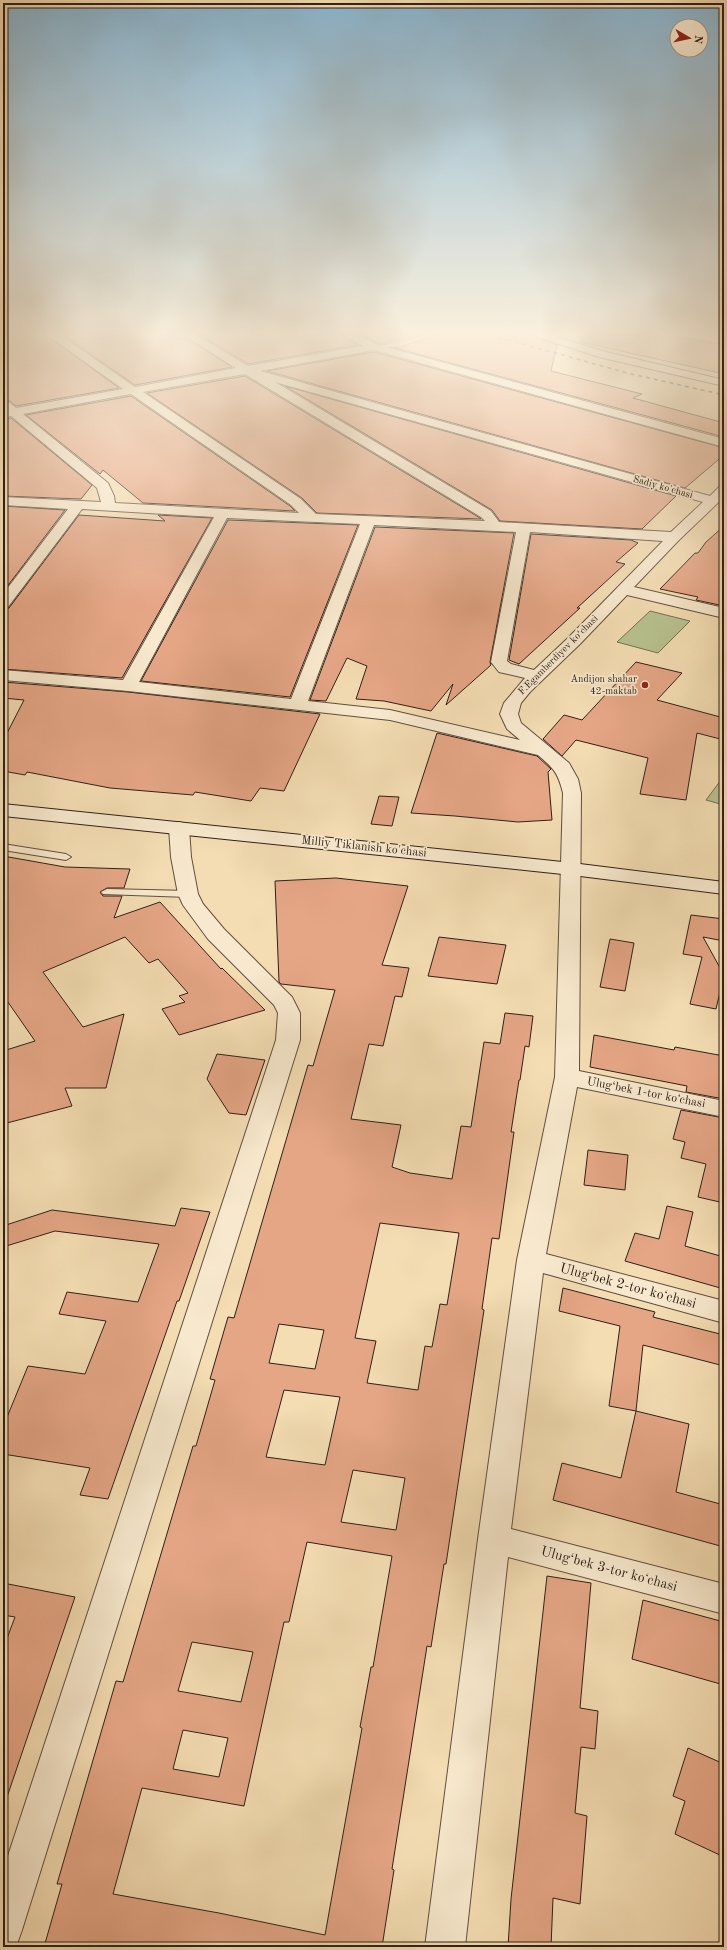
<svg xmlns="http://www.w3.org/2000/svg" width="727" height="1950" font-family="'Old Standard TT',serif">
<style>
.green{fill:#b8c290;stroke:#737154}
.building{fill:#e5a686;stroke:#2e2018;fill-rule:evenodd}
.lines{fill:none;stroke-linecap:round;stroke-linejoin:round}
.service-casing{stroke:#604f3f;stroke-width:2}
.minor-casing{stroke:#604f3f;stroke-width:2}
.secondary-casing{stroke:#2e2018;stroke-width:2}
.service{fill:#f8e9ce;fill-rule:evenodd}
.minor{fill:#f8e9ce;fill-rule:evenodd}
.secondary{fill:#f8e9ce;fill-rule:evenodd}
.rail{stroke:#2e2018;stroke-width:1.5;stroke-dasharray:4 4;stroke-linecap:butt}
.poi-dot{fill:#8f2418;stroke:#f8e9ce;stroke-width:1.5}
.labels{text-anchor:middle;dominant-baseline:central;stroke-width:3.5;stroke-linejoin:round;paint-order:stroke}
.far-street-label{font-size:10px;fill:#2e2018;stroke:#f8e9ce}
.far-poi-label{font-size:10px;fill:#2e2018;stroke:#f8e9ce;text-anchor:end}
.street-label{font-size:12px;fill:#2e2018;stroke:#f8e9ce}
.near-street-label{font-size:14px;fill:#2e2018;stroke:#f8e9ce}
</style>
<rect width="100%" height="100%" fill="#f4ddb3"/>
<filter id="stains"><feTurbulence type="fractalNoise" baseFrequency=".005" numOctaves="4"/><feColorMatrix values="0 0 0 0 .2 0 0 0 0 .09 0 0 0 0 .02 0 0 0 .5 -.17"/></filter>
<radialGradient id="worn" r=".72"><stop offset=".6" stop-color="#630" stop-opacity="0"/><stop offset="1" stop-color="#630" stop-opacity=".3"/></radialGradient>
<path class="green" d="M650 611 690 621 658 653 617 642Z
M724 776V805L706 800Z"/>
<path class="building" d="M3 333H43L119 388 16 406 10 401 3 400Z
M60 333H179L232 367 135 385Z
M197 333H338L358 345 248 364Z
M358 333H423L380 344Z
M442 333H525L557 345 551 371 642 394 633 398 724 423V437L395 348Z
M582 333H672L678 337 724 345V374L581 342Z
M374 352 724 448V455L685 488 267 371Z
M245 376 480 518 481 519 317 513 302 498 147 393Z
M285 386 676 496 642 529 500 521 492 510Z
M131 396 290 506 295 511 143 503 103 470 100 474 26 415Z
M11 418 92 485 81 499 3 496V419Z
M3 506 65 510 3 592Z
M79 515 165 521 158 515 212 518 122 678 3 669V610L9 608Z
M228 520 358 525 290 697 141 681Z
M724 526V606L696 600 698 597 660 589 695 553H698L706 542Z
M375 527 514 533 490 662 491 665 446 705 453 684 431 711 384 701 356 699 367 666 347 658 326 701 310 700Z
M531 534 631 540 638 543 616 562 625 564 577 608H580L519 664 509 660Z
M636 662 682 673 657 700 724 718V740L697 733 686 800 640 794 648 758 576 740 562 756 543 739 564 715 582 720Z
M3 682 128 692 320 714 284 791 260 788 251 801 195 792 193 795 110 788 27 772 25 775 3 771V741L24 700 3 698Z
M437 733 537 756 551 769 548 772 552 820 518 822 455 816 411 813Z
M379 796 399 797 392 826 371 824Z
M3 856 65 867 130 869 124 888H107L100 892 103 896H122L114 918 160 902 221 969 222 968 265 1010 179 1035 162 1009 185 1002 179 996 188 993 158 959 149 963 125 937 43 972 83 1027 124 1014 106 1088H65L72 1106 3 1124V1051L35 1041 3 995Z
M336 878 408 886 382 965 409 968 402 997 395 996 383 1046 369 1044 351 1119 401 1125 392 1167 410 1173 452 1179 461 1126 471 1127 484 1042 500 1044 505 1013 533 1016 529 1047 525 1046 520 1080H519L511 1132H514L499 1239 492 1238 482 1309 484 1310 446 1564H444L431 1647 427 1646 392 1869 394 1870 382 1947H44L62 1884H57L116 1681 123 1682 193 1446H196L215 1380 210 1379 228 1317 234 1318 308 1065 313 1066 335 990 281 984 279 982 275 881ZM380 1223 459 1233 447 1305 440 1304 432 1347 425 1346 418 1390 367 1383 376 1341 355 1338ZM279 1324 324 1330 315 1369 269 1363ZM284 1390 340 1397 325 1465 266 1457ZM353 1470 405 1478 396 1530 341 1522ZM307 1542 392 1556 373 1667H371L360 1727 362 1728 325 1935 219 1913 113 1894 142 1788 244 1806 284 1622H289ZM192 1642 253 1652 241 1702 178 1691ZM183 1730 228 1738 219 1777 173 1769Z
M691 915 724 919V941L703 937 724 975 716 1009 690 1004 702 957 683 954Z
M439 937 506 945 497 984 428 976Z
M610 939 634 943 625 991 600 987Z
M594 1035 674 1050 675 1047 724 1056V1099L686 1092 687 1086 590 1067Z
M217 1054 265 1060 246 1115 229 1113 207 1079Z
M681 1110 724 1118V1203L698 1197 706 1164 681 1158 685 1142 673 1139Z
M588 1150 628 1155 625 1190 584 1185Z
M667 1206 693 1212 685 1246 724 1257V1289L625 1261 635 1233 659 1239Z
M181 1208 210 1212 179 1301H177L108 1499 80 1495 90 1468 3 1454V1427L28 1366 85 1374 106 1321 59 1314 67 1292 138 1302 159 1244 55 1231 3 1247V1226L52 1210 175 1226Z
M563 1288 655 1312 653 1317 724 1335V1366L643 1345 636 1411 609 1406 620 1326 559 1311Z
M636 1411 689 1424 676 1492 724 1505V1547L553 1500 562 1463 621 1478Z
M547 1576 591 1583 580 1708 598 1711 595 1749 581 1747 575 1813 587 1816 580 1904 553 1898 551 1947H508L511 1899Z
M3 1583 75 1597 6 1800 3 1799V1649L15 1617 3 1615Z
M643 1600 724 1622V1685L632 1659Z
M688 1748 724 1764V1857L675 1834 685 1801 673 1796Z"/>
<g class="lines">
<g class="service-casing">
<path id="service" d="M430 333H441L401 346 374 349 371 347 400 342Z
M3 844 66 854 71 857 66 860 3 850Z
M107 889 188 891 194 894 188 897 103 894 101 892Z"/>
</g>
<g class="minor-casing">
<path id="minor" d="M44 333H57L135 387 236 368 180 333H193L248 366 363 346 339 333H354L378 345 724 439V447L374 350 260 371 710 496 719 487 724 486V497L679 540 634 587 724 608V618L627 595 580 644 530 692 521 703 518 714 521 723 569 763 578 779 581 793 579 1071 724 1101V1117L577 1087 546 1254 724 1301V1323L543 1273 511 1529 724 1584V1614L508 1557 465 1947H425L478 1539 517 1260 555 1077 563 793C558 772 553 768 538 755L390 720 128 691 3 680V670L123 680 214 517 82 509 8 607 3 609V594L68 509 3 505V497L101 502 97 488 11 416 3 418V402H9L16 408 123 389ZM245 374 481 517 485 521 316 514 301 499 143 392ZM275 382 703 502 671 532 499 522 491 511ZM131 394 291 505 299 513 115 503 114 496 108 483 23 414ZM227 518 360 524 291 699 139 682ZM374 525 516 532 491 662 499 672 525 678 504 703 500 714 507 729 520 740 390 710 308 701ZM530 532 663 541 568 638 534 670 511 664 507 661Z
M673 333H699L724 338V344L678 336Z
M179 822 186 824 189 828 191 857 198 894 203 904 224 929 292 997 300 1013V1040L22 1930 17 1944 3 1947V1871L276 1040 278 1013 274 1005 208 939 183 905 178 894 171 857 169 828 172 824Z"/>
</g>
<g class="secondary-casing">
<path id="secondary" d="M526 333H544L606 352 724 380V386L599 357Z
M3 804 572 863 724 882V894L572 875 3 816Z"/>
</g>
<use href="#service" class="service"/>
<use href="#minor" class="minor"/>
<use href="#secondary" class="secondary"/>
<path class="rail" d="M484 333 627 373 724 395"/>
</g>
<linearGradient id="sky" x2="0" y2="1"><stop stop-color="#8ab7d3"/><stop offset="0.55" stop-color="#faf0dd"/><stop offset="1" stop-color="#faf0dd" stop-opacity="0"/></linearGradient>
<rect width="727" height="606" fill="url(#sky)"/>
<circle class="poi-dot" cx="645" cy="685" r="4"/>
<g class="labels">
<g class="far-street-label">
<text transform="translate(663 487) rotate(16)">Sadiy ko'chasi</text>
<text transform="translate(558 655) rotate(-45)">F.Egamberdiyev kо‘chasi</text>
</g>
<g class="far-poi-label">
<text x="637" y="679">Andijon shahar<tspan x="637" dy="12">42-maktab</tspan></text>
</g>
<g class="street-label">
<text transform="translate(364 847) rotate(6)">Milliy Tiklanish ko'chasi</text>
<text transform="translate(646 1093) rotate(11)">Ulug‘bek 1-tor koʻchasi</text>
</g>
<g class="near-street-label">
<text transform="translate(628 1286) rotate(15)">Ulug‘bek 2-tor koʻchasi</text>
<text transform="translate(609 1569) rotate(15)">Ulug‘bek 3-tor koʻchasi</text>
</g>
</g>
<rect width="727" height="1950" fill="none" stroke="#f4ddb3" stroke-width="16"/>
<rect x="4" y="4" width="719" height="1942" fill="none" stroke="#2e2018" stroke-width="2"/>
<rect x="8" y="8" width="711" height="1934" fill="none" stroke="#2e2018"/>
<g transform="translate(689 38) rotate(99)"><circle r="19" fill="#f8e9ce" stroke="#a79985"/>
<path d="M0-3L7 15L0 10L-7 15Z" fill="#8f2418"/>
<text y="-6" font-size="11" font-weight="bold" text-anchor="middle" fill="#2e2018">N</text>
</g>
<rect width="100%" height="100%" filter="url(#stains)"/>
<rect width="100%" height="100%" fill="url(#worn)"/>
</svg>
